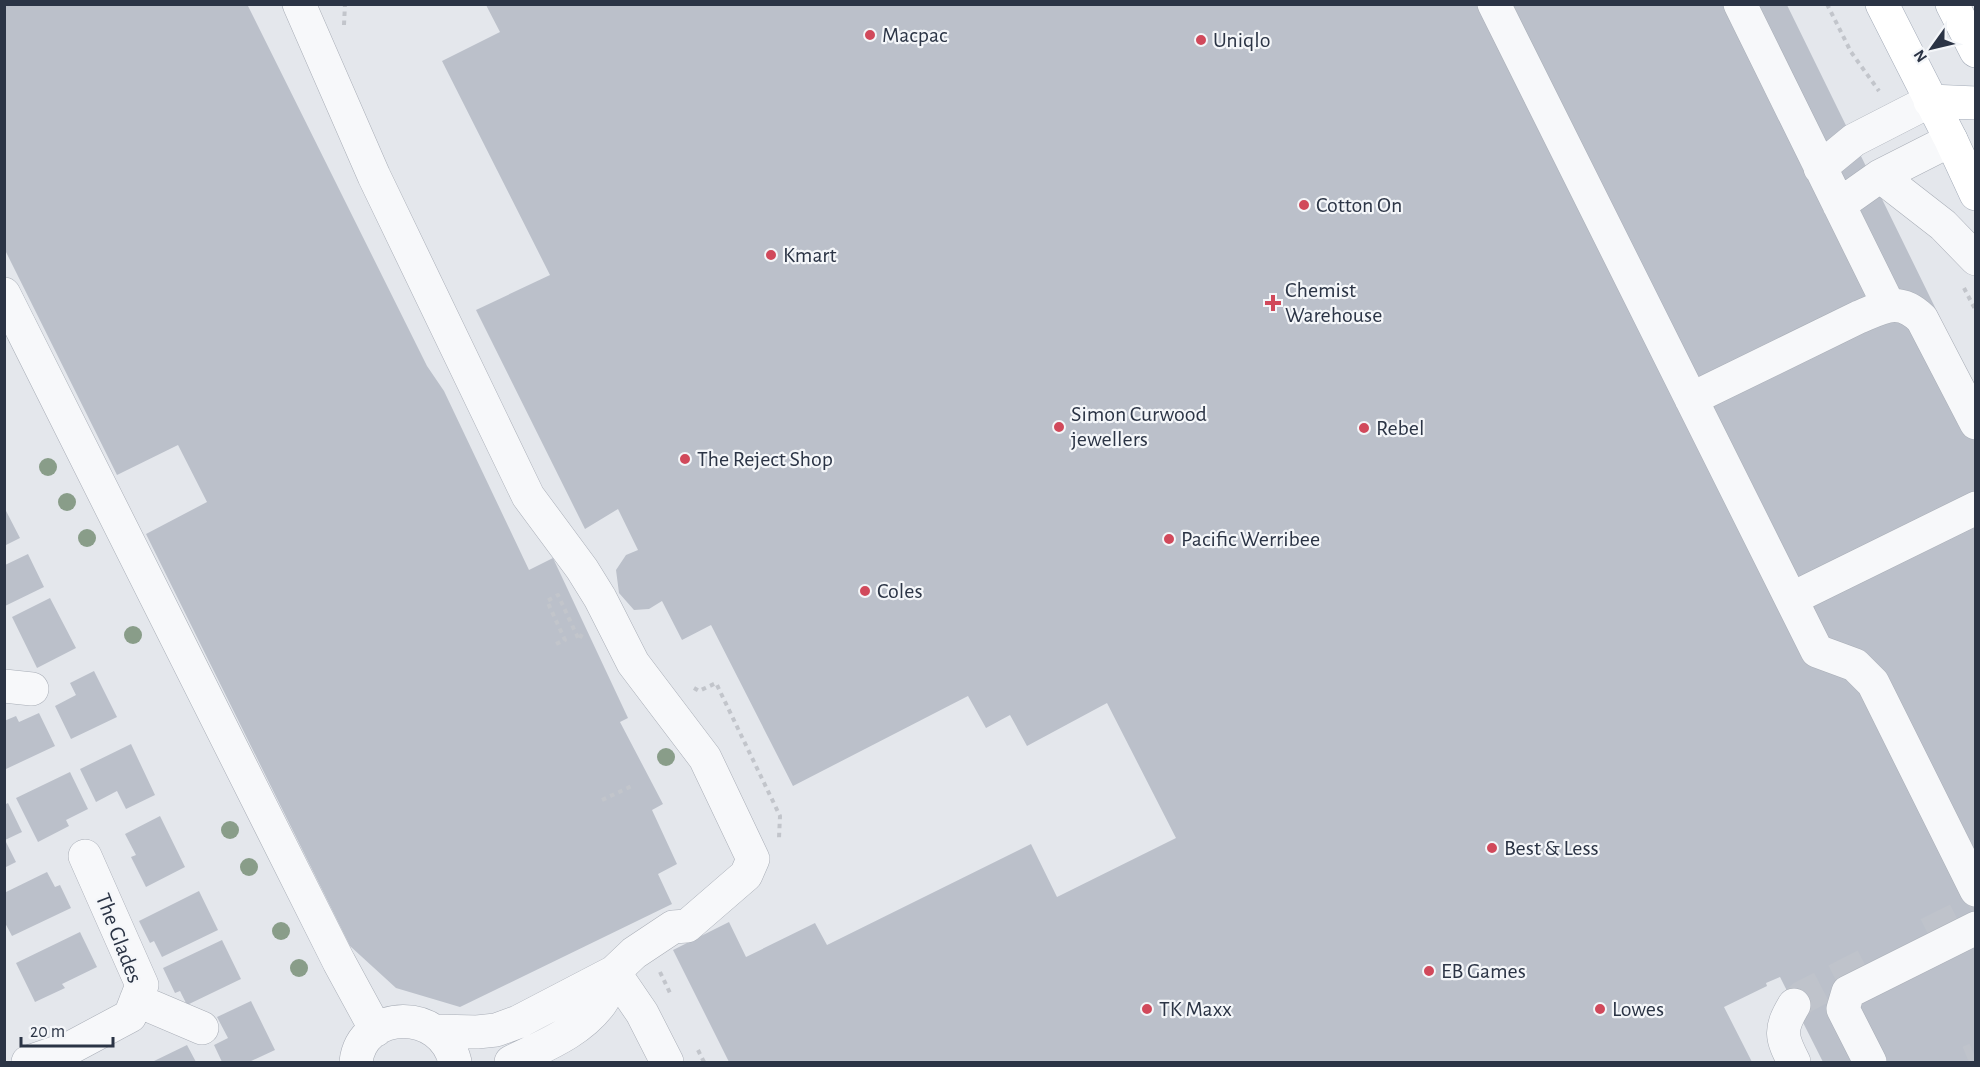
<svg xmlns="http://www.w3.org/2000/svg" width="1980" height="1067" font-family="'Alegreya Sans',sans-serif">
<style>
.building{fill:#bbc0ca}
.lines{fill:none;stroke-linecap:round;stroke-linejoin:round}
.minor-tunnel{stroke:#bfc3cb;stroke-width:33;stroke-dasharray:33 16;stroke-linecap:butt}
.minor-casing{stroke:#a9aeb7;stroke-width:34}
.major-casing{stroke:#a3abb8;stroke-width:34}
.path{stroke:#c2c5cb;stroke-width:4;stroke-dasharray:4.5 4.5;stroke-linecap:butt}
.minor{stroke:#f7f8fa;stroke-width:33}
.major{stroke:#fff;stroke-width:33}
.tree{fill:#899d89}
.poi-dot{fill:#d1495b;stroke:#f4f6f9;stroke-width:2}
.labels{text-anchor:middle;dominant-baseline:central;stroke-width:4.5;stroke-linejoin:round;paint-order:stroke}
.poi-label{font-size:22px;fill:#2b3445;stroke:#f4f6f9;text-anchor:start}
.street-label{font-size:22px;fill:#2b3445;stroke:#f4f6f9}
</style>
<rect width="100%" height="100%" fill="#e4e7ec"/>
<path class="building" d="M4 4H247L427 366 444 391 529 570 553 558 628 718 620 722 663 804 652 810 677 864 658 874 672 904 460 1007 396 988 350 946 146 534 207 502 178 445 117 475 4 248Z
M486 5H1787L1976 391V1062H1823L1780 977 1766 983 1767 986 1724 1007 1752 1062H729L673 950 729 922 746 957 815 923 827 945 1031 844 1057 897 1176 838 1107 703 1027 746 1010 715 986 728 968 696 793 786 711 625 682 640 662 601 649 609 634 610 619 593 616 570 626 555 638 550 618 509 585 529 476 310 550 275 442 61 500 32Z
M4 507 20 538 4 546Z
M28 554 44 587 5 606V565Z
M50 598 76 648 37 668 12 617Z
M94 671 117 717 71 739 55 706 76 695 70 683Z
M39 713 55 746 6 769 4 721 16 716 19 722Z
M131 744 155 795 126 809 117 791 96 802 80 769Z
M70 772 88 809 66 820 69 826 38 842 16 798Z
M8 803 22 832 5 840 16 862 4 868V805Z
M160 816 185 867 146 887 131 857 136 855 125 834Z
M47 872 55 887 60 885 71 908 12 936 4 921V893Z
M199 891 218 930 162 957 154 941 150 943 139 921Z
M80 932 97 967 62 984 65 988 35 1002 16 963Z
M222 940 241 979 187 1005 180 991 175 993 163 968Z
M251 1001 275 1050 249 1062H222L214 1045 228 1038 217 1017Z
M187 1045 196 1062H152Z"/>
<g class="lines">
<path class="minor-tunnel" d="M1928 934 1976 910
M1794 1005 1803 997 1879 958
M1969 1062 1976 1059"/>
<g class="minor-casing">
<path id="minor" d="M299 4 374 176 528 496 582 569 600 598 633 663 705 758 753 859 746 875 687 926 673 927 634 953 614 972 518 1022 496 1030 477 1032 435 1031
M1494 4 1817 651 1855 665 1873 683 1976 890
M1740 4 1888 304
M1820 168 1854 140 1930 101
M1880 176 1943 225 1976 259
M1839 205 1880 176 1951 140
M4 294 339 962 376 1030
M1691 399 1859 317C1885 306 1900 297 1922 319L1976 423
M1791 599 1976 508
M4 686 32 689
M614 972 642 1013 667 1062
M136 1000 202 1028
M28 1062 72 1047 130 1016 142 985 85 856
M356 1062C362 1009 442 1007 455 1062
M511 1062C543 1046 579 1033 601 1003 607 995 610 982 614 972
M1794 1062C1781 1037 1779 1030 1794 1005
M1870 1062 1843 1009 1848 992 1976 928"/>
</g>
<g class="major-casing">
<path id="major" d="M1882 4 1951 140 1976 194
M1952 4 1976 51
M1930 101 1976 103"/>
</g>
<path class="path" d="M1827 4 1851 52 1879 91
M344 25 345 4
M1964 288 1976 311
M556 644 565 640 547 601 558 595 579 640 582 634
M694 688 699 691 716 683 780 816 779 838
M602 800 634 785
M660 972 671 995
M698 1050 704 1062"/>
<use href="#minor" class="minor"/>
<use href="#major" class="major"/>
</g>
<g class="tree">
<circle cx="48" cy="467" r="9"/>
<circle cx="67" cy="502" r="9"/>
<circle cx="87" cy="538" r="9"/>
<circle cx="133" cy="635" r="9"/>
<circle cx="666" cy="757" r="9"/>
<circle cx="230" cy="830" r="9"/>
<circle cx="249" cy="867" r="9"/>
<circle cx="281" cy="931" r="9"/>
<circle cx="299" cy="968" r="9"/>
</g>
<g class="poi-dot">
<circle cx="870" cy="35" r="6"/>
<circle cx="1201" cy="40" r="6"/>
<circle cx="1304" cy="205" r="6"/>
<circle cx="771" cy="255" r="6"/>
<path d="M1270 294h6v6h6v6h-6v6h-6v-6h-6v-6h6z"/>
<circle cx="1059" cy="427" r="6"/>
<circle cx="1364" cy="428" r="6"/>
<circle cx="685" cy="459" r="6"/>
<circle cx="1169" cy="539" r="6"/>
<circle cx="865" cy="591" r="6"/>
<circle cx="1492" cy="848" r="6"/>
<circle cx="1429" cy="971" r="6"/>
<circle cx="1147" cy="1009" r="6"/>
<circle cx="1600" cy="1009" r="6"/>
</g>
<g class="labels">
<g class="poi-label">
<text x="882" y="35">Macpac</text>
<text x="1213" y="40">Uniqlo</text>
<text x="1316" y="205">Cotton On</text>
<text x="783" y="255">Kmart</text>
<text x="1285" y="290">Chemist<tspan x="1285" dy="25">Warehouse</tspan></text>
<text x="1071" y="414">Simon Curwood<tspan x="1071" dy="25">jewellers</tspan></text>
<text x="1376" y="428">Rebel</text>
<text x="697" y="459">The Reject Shop</text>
<text x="1181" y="539">Pacific Werribee</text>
<text x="877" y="591">Coles</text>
<text x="1504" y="848">Best &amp; Less</text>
<text x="1441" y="971">EB Games</text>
<text x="1159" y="1009">TK Maxx</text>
<text x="1612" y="1009">Lowes</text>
</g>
<g class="street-label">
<text transform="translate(119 938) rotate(69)">The Glades</text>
</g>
</g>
<rect width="1980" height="1067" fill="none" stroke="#2b3445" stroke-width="12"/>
<g transform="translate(1932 48) rotate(236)" stroke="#f4f6f9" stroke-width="4.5" paint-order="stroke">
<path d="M0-4.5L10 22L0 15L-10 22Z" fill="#2b3445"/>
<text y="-9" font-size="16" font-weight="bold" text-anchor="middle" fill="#2b3445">N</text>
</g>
<path d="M21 1037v9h92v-9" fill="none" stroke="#2b3445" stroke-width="3"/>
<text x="30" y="1037" font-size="18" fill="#2b3445" stroke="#f4f6f9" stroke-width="4.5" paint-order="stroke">20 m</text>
</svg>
